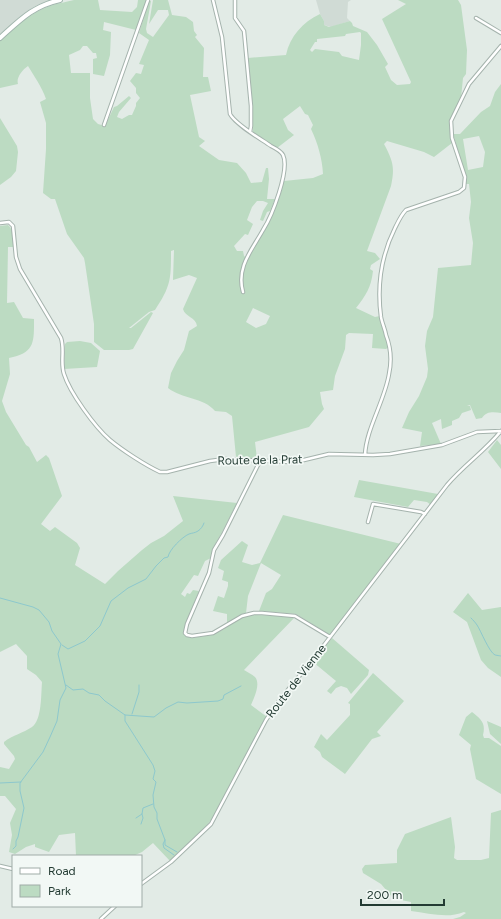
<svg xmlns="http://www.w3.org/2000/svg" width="501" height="919" font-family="Figtree,sans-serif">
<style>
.built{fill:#d0dbd5}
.green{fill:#bcdbc2;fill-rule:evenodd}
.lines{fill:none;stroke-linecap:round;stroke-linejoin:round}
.stream{stroke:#8dc8cd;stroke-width:1}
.minor-casing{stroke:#a5b3ad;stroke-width:4.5}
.secondary-casing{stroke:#a1b6ad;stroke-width:6}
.minor{stroke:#fff;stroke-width:2.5}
.secondary{stroke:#fff;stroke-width:4}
.labels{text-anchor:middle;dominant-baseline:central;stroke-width:3.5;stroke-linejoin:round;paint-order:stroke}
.street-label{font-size:12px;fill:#233b33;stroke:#f2f8f5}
</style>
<rect width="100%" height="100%" fill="#e2ebe6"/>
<path class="built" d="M0 0H53L39 4 26 12 0 36Z
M316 0H351L348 2 347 18 350 21 331 27 324 25V21L320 14Z"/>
<path class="green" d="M74 0H98L100 10 132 12 137 7 138 0H147L136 30 104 22 103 30 111 32 110 55 104 76 93 74V59L97 58 96 53H93L87 46H83L80 50 69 55 71 73H90V98L93 119 98 124 105 126 114 107 117 106 129 96 131 98 119 112 117 117 122 119 129 115H132L136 106V103L140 98 136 93V88L130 81 136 73 141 74 144 65 139 64 149 40 139 33 149 1H151L146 29 147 33 153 37 169 15 168 10H158L149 24 153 0H168L172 15 186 17 193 22 194 31 197 35 195 37 204 48 203 77H208L211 91 190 95 199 137 205 141 199 146 219 160 237 163 246 173 251 183 262 182 266 168H268L269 179 267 199H275L270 211 267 212 263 221 260 220 263 211 268 203 263 201H257L252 207 247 220 253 224 248 235 245 234 234 246 237 251H243L244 256 247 258 267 225 284 181 313 178 323 174C322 158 318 144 311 129L313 125 308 115 305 114 300 106 283 119 288 130 294 135 277 148 253 133V112L248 58 286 55C290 36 303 22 320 14L324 21V25L329 27 350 21 352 23 353 26 367 32 377 45 388 64 385 67 391 80 397 85 410 84 411 82 382 19 406 4 398 0H458L461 5 467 50 466 74 463 78 461 98 449 123 452 143 434 157 424 152 387 141 384 144C393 161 395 167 391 186L367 251 375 253 380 259 371 265 370 269 373 271C371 288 366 295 356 308L375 317 380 316 389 347 386 349 372 348 373 334 349 333 346 335 345 349 335 376 333 390 320 392 322 404 324 409 309 427 255 442 257 459 236 457 232 416 226 412 215 411C203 397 182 399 168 388L171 373 177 361 184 350 189 331 197 326C196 317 185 317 183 309L197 278 189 275 173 280 174 250 171 251C171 279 171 286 155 310L149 312 129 328H131L151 312 153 313 133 349 129 350H104L94 342V324L85 263 84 258 67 234 55 199H51L43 193 46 149V123L40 102 46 99C42 87 34 76 28 66 22 70 16 78 18 84L0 88V41C15 27 30 13 50 6 58 3 67 2 74 0ZM360 32 361 33V45L359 60 342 56 339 52 315 49 312 52 310 50 315 42H317V39L345 36 346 34ZM253 308 270 316 266 324 256 328 246 322Z
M501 84V413C494 412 486 411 482 418L476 419 470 405 467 406H470L471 410 462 413 459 418 452 421V425L442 429 441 419 432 423 441 444 420 446 422 432 402 428 409 412 419 396 427 377 428 369 425 346 427 331 433 317 438 268 471 265 473 243 469 218 471 202 469 184H466L464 170 453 134H460L481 112 490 106 495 92ZM479 136 485 152 483 167 468 170 463 139Z
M0 118 17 146 18 152 16 171 11 177 0 185Z
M8 225C14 230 13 240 14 247H8L7 303 14 302 23 318 34 319C34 342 35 353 9 358L10 374 2 401 6 412 26 445 29 447 37 462 46 455 49 458 62 496 41 524 50 531 55 527 77 543 80 548 75 565 105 584 118 571 142 550 151 543 164 536 183 521 173 496 237 503 221 534 213 548 211 558 205 561 198 576 194 575 181 594 185 597 187 593 190 594 193 590 199 591 184 629V635L191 638 212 635 224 629 238 619 250 615 296 616 244 670C247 672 252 674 255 677 261 684 254 698 251 705L267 717 213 818 205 827 170 861 153 843 142 852 133 856H76L75 833 59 835 49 852 35 847V844L26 847 15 854 9 852 12 835 10 823 16 809 5 796H0V767L9 769 15 759 14 756 4 744V742C13 735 23 733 32 727 42 720 41 694 42 682L36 675 27 669V656L16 644 0 652V226Z
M80 341 91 343 100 351 97 367 64 369 65 344 67 342Z
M497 440 501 445V469L488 452Z
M359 480 438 494 431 505 427 502 414 500 408 507 354 497Z
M283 515 401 544 330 635 296 614 259 611 266 593 272 589 281 575 261 563 248 596 246 613 238 616 227 624V614L213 611 218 596 224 598 228 586V582L222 580 224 571 218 568 221 560 242 541 248 545 242 562 252 565 260 563Z
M468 593 482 610 501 607V677L488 668 481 660 467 622 453 612Z
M332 638 369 670 368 675 351 694 347 688 341 686 336 688 331 694 327 691 336 681 313 662Z
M373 673 404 701 377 732 381 736 372 739 345 774 322 757 320 752 314 747 321 734 327 740 350 715V704L348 703Z
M472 712C481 719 486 723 483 735L484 738H489L501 746V794L476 779 470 749 471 745 459 735 466 717Z
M487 721 501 727V744L490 734Z
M501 810V919H453L460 917 466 913 464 912C447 919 429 913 411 911V902L396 899 392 897 381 884 363 873 362 869 365 865 397 863V850L405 834 451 817 455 847 454 858 457 860H481L489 858 491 813Z"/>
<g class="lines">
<path class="stream" d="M0 598 33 607 39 610 49 622 52 631 61 644 58 654 66 688 60 700 57 721 50 737 43 752 20 783V791L24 808 18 837 16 841V846L13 849
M471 618C473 620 475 622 477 625 481 631 489 652 495 655 495 655 501 656 501 656
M62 645 68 649 85 641 100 626 111 601 128 588 146 579 156 566 164 558 168 557C169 550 182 537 189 534 192 533 195 533 198 531 201 529 203 526 204 523
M66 685 73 690 83 689 89 693 99 695 105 701 125 715 154 717 166 708 178 702 187 703 218 701 223 699 224 695 241 686
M132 714 139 692V685
M125 715V721L153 765 155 771 153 779 156 782 153 795 154 807 157 813V819L165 840V845L177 852
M0 783 21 782
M136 818 142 814 143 808 153 804
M141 824 143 818 142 814
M165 840 163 844 164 848 174 855"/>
<g class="minor-casing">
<path id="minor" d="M213 0 222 37 230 114C236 125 261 139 271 146 275 148 281 151 283 155 290 170 272 216 263 230 252 250 236 267 243 292
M235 0V18L244 31 251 106V126L250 132
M476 18 501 33
M104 125 148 0
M0 223 9 222 13 226 16 257 20 269 61 338C65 350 60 362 64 374 70 393 95 427 110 440 122 450 145 465 160 472H167L210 461 225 459 289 462 304 460 329 454 373 455 390 454 442 445 477 432 501 431
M365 455C366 429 385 400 389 374 392 360 391 348 386 335 385 329 382 323 381 317 377 287 381 256 395 228 398 222 401 215 406 210L459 192 464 188 465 177 452 138 451 121 469 84 501 46
M260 461 223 535 214 550 209 573 187 624 185 633 187 635 192 636 213 633 242 616 254 613H262L295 616 330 637
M368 522 373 504 421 512 425 514
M0 866 13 869
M141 884 171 862 211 824 266 720 278 702 314 658 447 485C464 465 485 451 501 431
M101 919 115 906"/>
</g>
<g class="secondary-casing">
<path id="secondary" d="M0 38C20 20 33 6 60 0"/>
</g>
<use href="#minor" class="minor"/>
<use href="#secondary" class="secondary"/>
</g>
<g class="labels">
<g class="street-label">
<text transform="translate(260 460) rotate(-1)">Route de la Prat</text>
<text transform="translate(296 681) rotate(-52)">Route de Vienne</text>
</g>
</g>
<rect x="12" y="855" width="130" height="52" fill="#f2f8f5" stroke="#9faca7"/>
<rect x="20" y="868" width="20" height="6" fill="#ffffff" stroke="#9faca7"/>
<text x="48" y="875" font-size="12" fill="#233b33">Road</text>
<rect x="20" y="885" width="20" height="12" fill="#bcdbc2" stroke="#9faca7"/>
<text x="48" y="895" font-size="12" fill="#233b33">Park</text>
<path d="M361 899v6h83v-6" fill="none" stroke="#233b33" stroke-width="2"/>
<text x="367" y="899" font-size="12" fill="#233b33" stroke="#f2f8f5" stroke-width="3" paint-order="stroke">200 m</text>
</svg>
